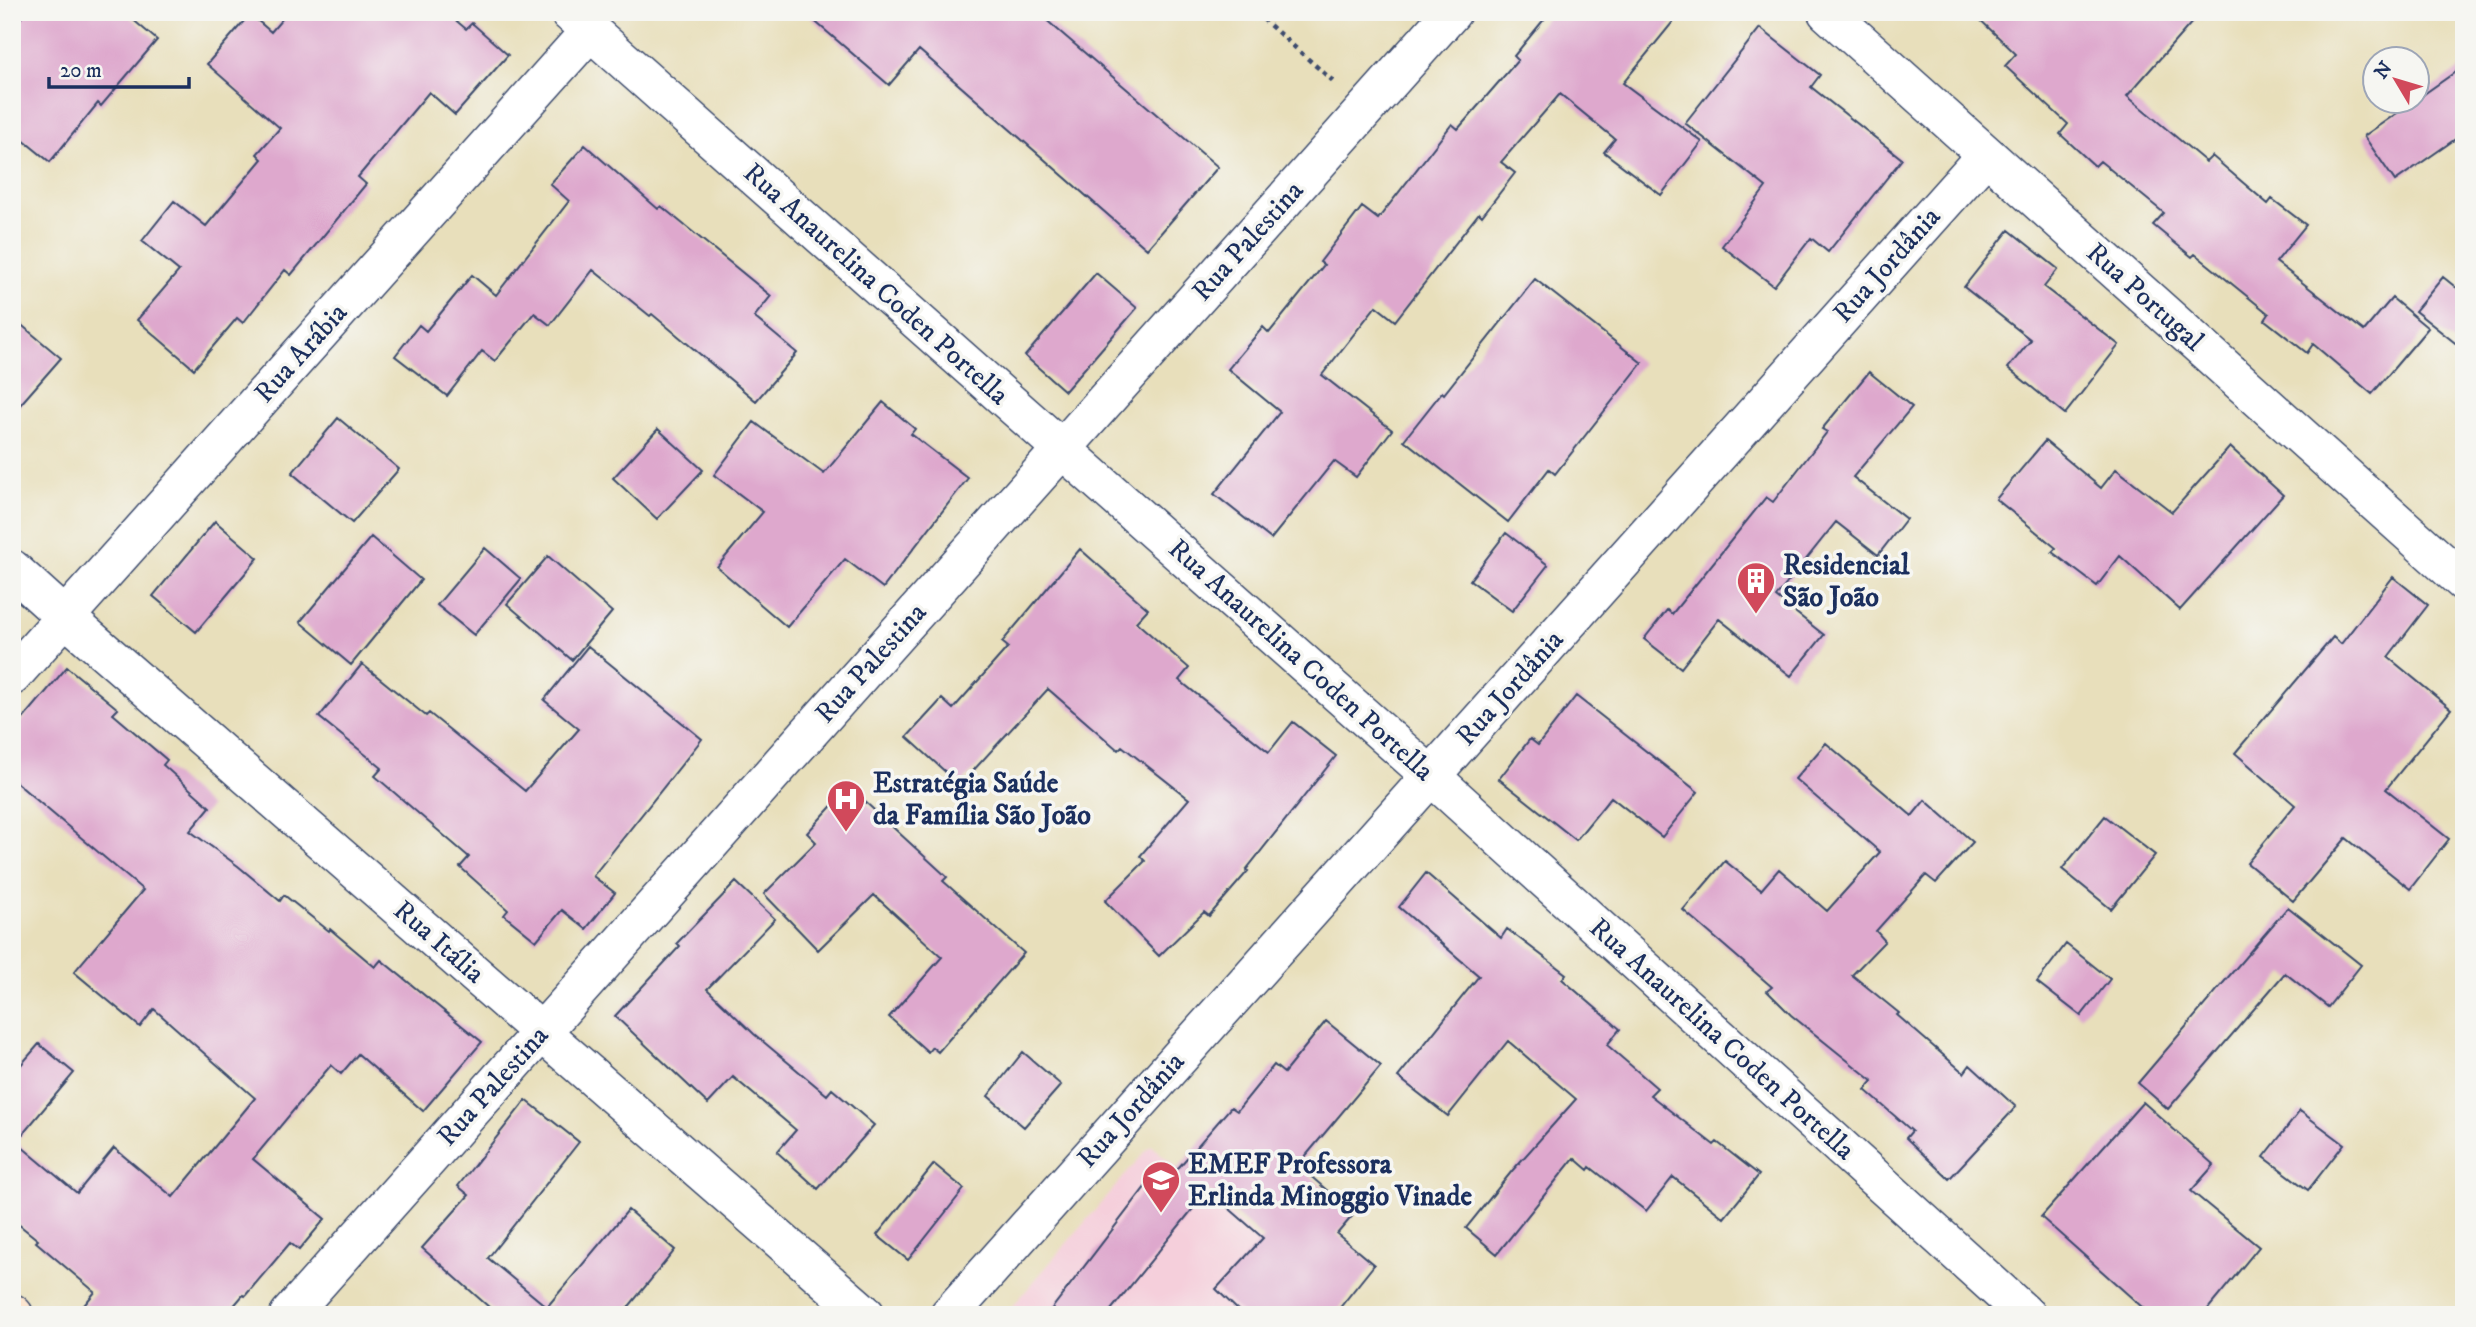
<svg xmlns="http://www.w3.org/2000/svg" width="2476" height="1327" font-family="'IM FELL DW Pica',serif">
<style>
.built{fill:#f5cfdb}
.building{fill:#dea8cd}
.lines{fill:none;stroke-linecap:round;stroke-linejoin:round}
.street-casing{stroke:#3a496c;stroke-width:41}
.secondary-casing{stroke:#3a496c;stroke-width:41}
.path{stroke:#3a496c;stroke-width:4.5;stroke-dasharray:5 5;stroke-linecap:butt}
.street{stroke:#fff;stroke-width:38}
.secondary{stroke:#fce5cf;stroke-width:38}
.labels{text-anchor:middle;dominant-baseline:central;stroke-width:7;stroke-linejoin:round;paint-order:stroke}
.street-label{font-size:28px;fill:#1b2f5e;stroke:#f6f6f2}
.poi-label{font-size:28px;font-weight:bold;fill:#1b2f5e;stroke:#f6f6f2;text-anchor:start}
</style>
<rect width="100%" height="100%" fill="#f6f6f2"/>
<filter id="ink" filterUnits="userSpaceOnUse"><feTurbulence type="fractalNoise" baseFrequency=".0143" numOctaves="2"/><feDisplacementMap in="SourceGraphic" scale="14" xChannelSelector="R" yChannelSelector="G"/><feConvolveMatrix kernelMatrix="1 2 1 2 8 2 1 2 1" color-interpolation-filters="sRGB"/></filter>
<filter id="wash" filterUnits="userSpaceOnUse"><feTurbulence type="fractalNoise" baseFrequency=".00686" numOctaves="4" result="noise"/><feDisplacementMap in="SourceGraphic" scale="28" xChannelSelector="R" yChannelSelector="G"/><feGaussianBlur stdDeviation="1.57" result="paint"/><feColorMatrix in="noise" values="0 0 0 0 0 0 0 0 0 0 0 0 0 0 0 0 0 1.4 0 .05"/><feComposite in="paint" operator="in"/></filter>
<g filter="url(#wash)">
<rect width="100%" height="100%" fill="#e8dfbb"/>
<path class="built" d="M1151 1145 1308 1282 1280 1315H1005Z"/>
<g id="blocks">
<path class="building" d="M26 12H124L157 40 101 106 98 103 50 162 12 131V28Z
M288 12H446L466 29 472 23 508 55 455 115 429 92 358 177 366 184 291 275 285 270 243 323 237 318 194 369 137 320 179 271 142 241 174 201 206 226 262 159 257 154 280 128 207 64 250 14 271 32Z
M804 12H1037L1218 167 1147 249 919 50 889 85Z
M1550 12H1681L1623 83 1702 142 1661 195 1604 152 1615 139 1560 94 1501 162 1515 173 1482 216 1479 213 1395 321 1376 306 1322 375 1392 430 1356 477 1334 461 1271 539 1214 494 1280 412 1228 369 1263 327 1269 333 1324 265 1320 262 1362 207 1378 219 1452 124 1458 129 1518 60 1514 56Z
M1972 12H2201L2127 96 2206 162 2212 156 2268 204 2272 199 2306 225 2276 262 2364 331 2392 298 2428 328 2372 394 2313 344 2307 353 2265 320 2269 314 2195 254 2192 257 2153 225 2164 213 2100 161 2095 166 2060 134 2068 124 2005 66 2016 54Z
M1760 28 1820 75 1811 87 1902 159 1828 252 1811 238 1774 286 1722 246 1766 187 1685 123Z
M2464 66V133L2395 181 2364 136 2413 102H2417V99Z
M585 145 658 209 661 206 771 296 754 317 797 353 756 401 652 314 650 316 593 270 550 325 534 313 495 361 482 351 447 396 395 356 419 325 426 331 472 275 496 295 569 201 550 184Z
M2009 230 2058 269 2044 287 2119 345 2065 414 2008 368 2031 340 1964 287Z
M1096 273 1137 308 1065 391 1025 356Z
M2443 277 2464 294V350L2415 311Z
M1535 279 1642 363 1555 474 1549 469 1508 522 1404 440 1442 392 1444 394Z
M12 317 61 358 12 414Z
M1869 372 1912 407 1853 477 1906 519 1878 555 1836 522 1776 597 1824 635 1791 676 1719 619 1681 668 1644 639 1667 610 1672 614 1766 497 1773 502 1827 432 1822 429Z
M883 402 915 429 911 434 968 478 883 588 845 559 787 627 717 567 763 512 714 475 754 422 824 474Z
M338 418 399 469 352 523 292 473Z
M658 429 703 470 657 519 613 478Z
M2045 441 2101 488 2116 469 2172 512 2230 447 2283 495 2180 610 2120 556 2097 586 2052 552 2056 548 1996 499Z
M215 521 258 558 196 632 153 596Z
M1506 533 1548 565 1512 611 1470 580Z
M371 537 421 580 351 665 300 622Z
M485 548 521 579 474 635 437 605Z
M1080 549 1148 609 1136 622 1189 668 1179 680 1269 752 1293 722 1336 756 1246 870 1248 871 1209 916 1204 912 1159 956 1105 901 1145 861 1140 856 1189 799 1122 746 1118 750 1048 689 960 785 907 737 942 699 953 709 1008 647 1002 642Z
M548 556 612 612 572 660 507 604Z
M2393 577 2428 605 2388 657 2451 709 2386 789 2449 839 2410 889 2346 838 2293 901 2247 863 2295 805 2235 753 2333 637 2341 644Z
M588 646 702 739 593 876 615 893 586 929 562 910 536 941 504 915 508 910 460 867 469 857 375 776 382 768 319 717 362 664 426 716 429 713 525 791 579 729 544 700Z
M67 667 118 709 113 714 167 760 163 765 210 807 190 831 238 866 280 901 284 895 329 931 330 929 375 967 381 960 482 1042 423 1111 358 1054 341 1074 331 1065 253 1159 325 1219 299 1250 290 1243 245 1296 243 1295 226 1315H76L95 1292 36 1242 38 1240 12 1219V1075L39 1044 74 1073 16 1142 77 1193 114 1148 173 1197 255 1098 154 1009 140 1027 74 972 143 890 12 779V732Z
M1576 696 1698 792 1662 837 1611 797 1576 840 1499 779 1530 739 1538 745Z
M1826 743 1912 816 1925 800 1973 842 1936 883 1926 875 1876 931 1885 941 1852 975 1899 1013 1897 1015 1964 1073 1970 1065 2016 1107 1949 1179 1906 1138 1912 1131 1865 1090 1873 1081 1791 1015 1767 991 1772 987 1683 910 1725 861 1761 890 1779 869 1827 911 1880 852 1795 779Z
M849 787 947 877 943 881 1024 953 938 1052 932 1047 928 1052 889 1017 942 957 874 895 818 950 764 894 816 842 807 833Z
M2105 816 2155 855 2111 909 2062 869Z
M1426 873 1501 938 1507 929 1566 974 1562 979 1620 1029 1607 1045 1657 1088 1650 1095 1714 1145 1717 1142 1759 1175 1724 1218 1673 1177 1646 1211 1590 1167 1588 1170 1574 1158 1497 1254 1466 1228 1512 1171 1576 1099 1508 1041 1448 1116 1398 1077 1479 976 1399 907Z
M736 882 775 919 707 989 754 1034 827 1095 832 1089 874 1125 818 1189 777 1152 796 1130 733 1077 708 1104 615 1016 680 946 677 943Z
M2288 907 2361 965 2328 1007 2285 973 2168 1109 2138 1083Z
M2066 944 2110 979 2081 1016 2037 982Z
M1326 1021 1381 1066 1298 1165 1354 1214 1337 1234 1374 1265 1334 1315H1243L1216 1289 1263 1238 1208 1190 1107 1315H1047L1162 1165 1173 1174 1231 1107 1237 1111 1274 1065 1284 1073Z
M1023 1052 1061 1085 1024 1127 988 1096Z
M526 1100 579 1142 488 1258 547 1307 628 1210 675 1250 622 1315H498L422 1248 469 1195 458 1186Z
M2143 1102 2214 1165 2191 1191 2259 1247 2203 1315H2151L2041 1217Z
M2300 1111 2344 1144 2308 1190 2264 1157Z
M934 1164 964 1189 908 1260 877 1235Z"/>
</g>
</g>
<g filter="url(#ink)">
<use href="#blocks" fill-opacity="0" stroke="#3a496c" stroke-width="2"/>
<g class="lines">
<g class="street-casing">
<path id="street" d="M569 12 1431 776 2026 1315
M1827 12 2464 582
M12 569 65 617 866 1315
M12 676 590 31
M289 1315 1452 12
M949 1315 1986 155"/>
</g>
<g class="secondary-casing">
<path id="secondary" d="M12 1313 14 1315"/>
</g>
<path class="path" d="M1255 12 1333 81"/>
<use href="#street" class="street"/>
<use href="#secondary" class="secondary"/>
</g>
</g>
<defs>
<g id="building-pin" transform="scale(2.0125)"><path d="M0 17L-7.5 6A9.5 9.5 0 1 1 7.5 6Z" fill="#d1495b" stroke="#f6f6f2"/><path d="M-4-6H4V6H1V3H-1V6H-4ZM-2.5-4.3h1.7v1.8h-1.7ZM.8-4.3h1.7v1.8H.8ZM-2.5-1h1.7V.8h-1.7ZM.8-1h1.7V.8H.8Z" fill="#fff"/></g>
<g id="hospital-pin" transform="scale(2.0125)"><path d="M0 17L-7.5 6A9.5 9.5 0 1 1 7.5 6Z" fill="#d1495b" stroke="#f6f6f2"/><path d="M-5-5h3v3.5h4V-5h3V5h-3V1.5h-4V5h-3Z" fill="#fff"/></g>
<g id="school-pin" transform="scale(2.0125)"><path d="M0 17L-7.5 6A9.5 9.5 0 1 1 7.5 6Z" fill="#d1495b" stroke="#f6f6f2"/><path d="M0-5L7-2L0 1L-7-2ZM-4 1L0 2.5L4 1V4Q0 6-4 4Z" fill="#fff"/></g>
</defs>
<g fill-rule="evenodd">
<use href="#building-pin" x="1756" y="581"/>
<use href="#hospital-pin" x="846" y="799"/>
<use href="#school-pin" x="1161" y="1180"/>
</g>
<g class="labels">
<g class="street-label">
<text transform="translate(1248 241) rotate(-48)">Rua Palestina</text>
<text transform="translate(1887 265) rotate(-48)">Rua Jordânia</text>
<text transform="translate(876 284) rotate(42)">Rua Anaurelina Coden Portella</text>
<text transform="translate(2145 297) rotate(42)">Rua Portugal</text>
<text transform="translate(301 353) rotate(-48)">Rua Arábia</text>
<text transform="translate(1301 660) rotate(42)">Rua Anaurelina Coden Portella</text>
<text transform="translate(871 663) rotate(-48)">Rua Palestina</text>
<text transform="translate(1510 688) rotate(-48)">Rua Jordânia</text>
<text transform="translate(439 942) rotate(41)">Rua Itália</text>
<text transform="translate(1722 1039) rotate(42)">Rua Anaurelina Coden Portella</text>
<text transform="translate(493 1086) rotate(-48)">Rua Palestina</text>
<text transform="translate(1131 1110) rotate(-48)">Rua Jordânia</text>
</g>
<g class="poi-label">
<text x="1783" y="565">Residencial<tspan x="1783" dy="32">São João</tspan></text>
<text x="873" y="783">Estratégia Saúde<tspan x="873" dy="32">da Família São João</tspan></text>
<text x="1188" y="1164">EMEF Professora<tspan x="1188" dy="32">Erlinda Minoggio Vinade</tspan></text>
</g>
</g>
<rect width="2476" height="1327" fill="none" stroke="#f6f6f2" stroke-width="42"/>
<g transform="translate(2396 80) rotate(308)"><circle r="33" fill="#f6f6f2" stroke="#9ea6b7" stroke-width="2"/>
<path d="M0-5L12 26L0 18L-12 26Z" fill="#d1495b"/>
<text y="-10" font-size="19" font-weight="bold" text-anchor="middle" fill="#1b2f5e">N</text>
</g>
<path d="M49 77v10h140v-10" fill="none" stroke="#1b2f5e" stroke-width="3.5"/>
<text x="60" y="77" font-size="21" fill="#1b2f5e" stroke="#f6f6f2" stroke-width="5" paint-order="stroke">20 m</text>
</svg>
